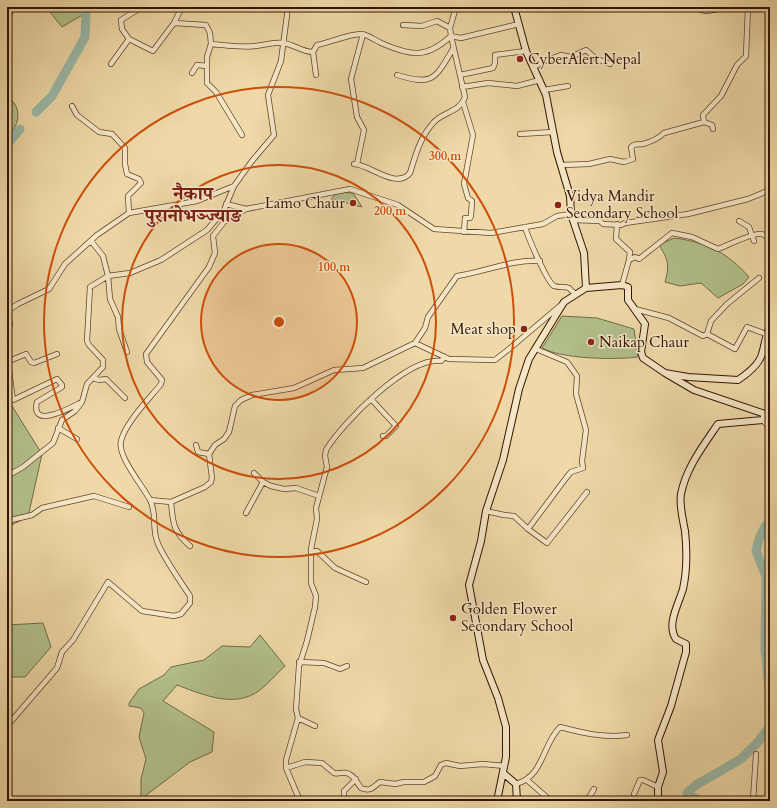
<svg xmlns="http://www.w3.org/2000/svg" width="777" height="808" font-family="Cardo,'Noto Serif Devanagari',serif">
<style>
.green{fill:#b2c08c;stroke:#726a46}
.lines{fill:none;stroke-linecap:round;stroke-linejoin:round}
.river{stroke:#9abaab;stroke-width:9}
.street-casing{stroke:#60442a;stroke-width:6}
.secondary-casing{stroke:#311300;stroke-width:8}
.street{stroke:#f5e6c6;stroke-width:4.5}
.secondary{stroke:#f5e6c6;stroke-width:6}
.ring{fill:none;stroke:#cd4e0a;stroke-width:2}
.poi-dot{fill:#8f2418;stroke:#f5e6c6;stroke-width:1.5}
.labels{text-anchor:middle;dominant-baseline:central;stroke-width:3;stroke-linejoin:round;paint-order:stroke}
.poi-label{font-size:15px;fill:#311300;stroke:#f5e6c6;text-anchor:start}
.district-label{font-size:19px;font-weight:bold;fill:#7a1f14;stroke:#f5e6c6}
.centre{fill:#cd4e0a;stroke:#f5e6c6;stroke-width:2}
.ring-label{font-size:12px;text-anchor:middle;font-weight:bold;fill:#cd4e0a;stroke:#f5e6c6;stroke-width:3;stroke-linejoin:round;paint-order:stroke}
</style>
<rect width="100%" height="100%" fill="#efd9a8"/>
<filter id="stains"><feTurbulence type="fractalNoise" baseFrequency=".005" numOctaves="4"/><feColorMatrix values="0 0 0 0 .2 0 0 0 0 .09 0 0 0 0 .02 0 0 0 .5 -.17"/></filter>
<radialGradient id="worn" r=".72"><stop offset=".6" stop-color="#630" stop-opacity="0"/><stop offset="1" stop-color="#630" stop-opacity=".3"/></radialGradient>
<path class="green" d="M46 7H96L62 27Z
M7 97C23 106 20 126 7 137Z
M338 192 353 193 362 207 331 199Z
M674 238C706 242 727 252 749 277L743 284 718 298 701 283 680 286 665 282C670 265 668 259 659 245Z
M562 316 597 318 634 329 638 357C615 360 562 359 542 348Z
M7 398 42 454 28 517 7 527Z
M43 623 51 647 25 677H7V625Z
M260 635 285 666C277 673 269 683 260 690 235 709 204 695 177 685L163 701 214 732 212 752 190 762 141 799V779L146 759 139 737 144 713 141 708 129 706V703L139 689 164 675 171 667 204 660 222 646 250 647Z"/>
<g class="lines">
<path class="river" d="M36 112 52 96 85 37 86 12 84 7
M7 145 20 129
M770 525H766L760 536 756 551 766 576 765 650 770 697
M700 801 687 793 696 785 741 759 758 742 770 726"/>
<g class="street-casing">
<path id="street" d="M182 7 174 23 206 25 210 33 211 44C225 45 240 48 255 46 265 45 272 42 283 43 293 44 302 52 313 52L317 45C329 43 351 33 362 34 368 35 375 40 381 43 411 56 426 59 451 36L461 38 519 24
M392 7 398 9
M701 10 707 11 728 7
M7 21 12 7
M403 25 422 26 437 21 450 28
M129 39 122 29 121 20 137 10
M313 52 316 75
M111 64 129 39 153 51 174 23
M207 66V83L216 92 242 135
M533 68 542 62 561 55 571 57 586 50 595 58 610 64
M192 73 197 65 207 66V57L211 44
M397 75C433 86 435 79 453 49
M460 75 493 68 495 63V55L526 51
M462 87 488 83 517 86 540 80
M544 90 568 86
M463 102 473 135 464 184 468 198 472 201 471 216 470 218H465L464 232
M72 106 77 115 99 132 112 134 125 148V164L127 174 139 179 141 183 128 196 129 213
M704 122 703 115 721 96 737 65 746 56 748 7
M520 134 553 132
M354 164C369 164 396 190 410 173 416 154 420 137 434 122 443 112 460 112 465 97L451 36 450 28 456 7
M357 164 364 130 357 117 351 79 363 34
M562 165 589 164 610 159 624 162 633 159 631 147C635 143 638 145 643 144 650 142 659 138 664 133L704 122 712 125 713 129
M226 204 246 209 350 189 398 205 434 229 491 233 543 224 557 216 571 214
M573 220 600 221 603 224 621 225 625 223 688 214 748 199 770 190
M739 221 749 227 754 241
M617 224 616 239 630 252 629 260
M525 227C528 237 547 282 554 286 559 288 564 286 569 288L575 294
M91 241 103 256 108 276 110 299 118 317 119 329 127 352
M622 285 629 260 635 257 639 259 672 233 692 237 718 249C726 246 754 232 761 234 764 234 767 237 770 239
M635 309 669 318 703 336 707 334 711 321 727 304 759 278
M7 311 18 304 49 289 65 264 97 235 129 213 197 201 234 186
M7 327 10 325 8 311
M707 334 735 349 747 327 766 334
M415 343 425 328 428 317 457 276C485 272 512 259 540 261
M7 356 13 400 57 379 62 385V387L37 402C30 430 70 408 80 403
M9 361 26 354 31 362 34 363 57 354
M93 378 99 380 106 379 125 398
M371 399 396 426 386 436H383
M763 420 770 429
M58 428 77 439
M196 445 198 452 209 454
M254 473 263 482 271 486 284 489 296 488 319 496
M7 476 23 467 53 443 62 420 75 411 82 402 87 384 103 367V360L89 345 87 341 90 287 108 276 130 273 161 260 207 230 224 210 234 186 252 161 274 135 268 95 281 61 288 7
M150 500 171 502 205 487 211 482 212 478 209 454 215 445 224 439 229 432 235 406 241 400 252 395 294 388 334 370 363 368 415 343 449 359 495 360 509 349 561 305
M171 502C173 524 173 531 190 546
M486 511 504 515 514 516 528 529 566 478 571 472 583 468 582 461 586 430 576 394 577 376 567 362 536 349
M246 513 263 482
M7 521 32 515 42 508 94 496 129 507
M528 529 547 543 587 492
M311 552 317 551 335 568 366 582
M299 662 324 663 340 669 347 666
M298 718 315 726
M7 726 57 668 62 652 73 640 108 582 142 611 174 616 181 614 190 603V596C181 582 162 556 157 541 152 528 157 513 150 500 143 486 117 456 121 441 125 423 150 398 161 384L162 380 147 362 146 354 209 267 215 253 213 236 224 222 246 209
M286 768 305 762 322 763 334 773C336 774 338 773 341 773 352 771 356 781 361 788 371 792 373 787 380 782L395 784 404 782H424L435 776 441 765 446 763 460 766 483 764 505 766
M527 780 551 801
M516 784C544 776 542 745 560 727 583 733 603 738 627 735
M634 794 640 780H643L658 787
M300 801 286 768V760L298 718 296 709 299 666 307 641 315 607 316 596 311 583V549L317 519 316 508 327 467 325 456 326 450C343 422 407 357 441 361L445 357
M348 801 344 797V791L356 779
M587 801 594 789
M753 801 756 754"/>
</g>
<g class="secondary-casing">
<path id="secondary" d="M586 288 622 285 628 287V300L645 324 641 352 643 358 665 373 688 377 738 380C747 374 759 365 762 354 765 345 765 336 770 327
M503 773 516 784 517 801
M497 801 506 757V727L498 698 483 660 469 585 481 541 486 511 503 460 519 389 529 359 564 302 586 288 584 253 571 214 570 196 557 152 546 95 526 51 514 7
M658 801V787L663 772 658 740 671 706 686 652V644L676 639C666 625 679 603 683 589 687 571 687 550 685 531 683 520 679 505 681 494 686 468 703 446 718 424L763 420 765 414 694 390 665 373"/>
</g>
<use href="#street" class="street"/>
<use href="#secondary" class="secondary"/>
</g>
<circle cx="279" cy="322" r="78" fill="#cd4e0a" fill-opacity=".12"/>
<g class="ring">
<circle cx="279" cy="322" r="78"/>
<circle cx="279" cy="322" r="157"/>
<circle cx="279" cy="322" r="235"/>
</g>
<g class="poi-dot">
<circle cx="520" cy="59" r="4"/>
<circle cx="353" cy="203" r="4"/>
<circle cx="558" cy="205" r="4"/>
<circle cx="524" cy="329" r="4"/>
<circle cx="591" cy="342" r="4"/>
<circle cx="453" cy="618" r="4"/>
</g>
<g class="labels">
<g class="poi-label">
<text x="528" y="59">CyberAlert Nepal</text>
<text x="566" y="196">Vidya Mandir<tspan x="566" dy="17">Secondary School</tspan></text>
<text x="345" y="203" text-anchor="end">Lamo Chaur</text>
<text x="516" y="329" text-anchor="end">Meat shop</text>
<text x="599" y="342">Naikap Chaur</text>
<text x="461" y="609">Golden Flower<tspan x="461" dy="17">Secondary School</tspan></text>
</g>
<g class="district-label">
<text x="193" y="194">नैकाप<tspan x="193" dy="22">पुरानोभञ्ज्याङ</tspan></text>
</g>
</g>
<circle cx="279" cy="322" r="6" class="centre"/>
<g class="ring-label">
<text x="445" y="160">300 m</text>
<text x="390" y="215">200 m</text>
<text x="334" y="271">100 m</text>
</g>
<rect width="777" height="808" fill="none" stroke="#efd9a8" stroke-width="24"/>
<rect x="8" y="8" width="761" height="792" fill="none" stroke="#311300" stroke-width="2"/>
<rect x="12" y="12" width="753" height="784" fill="none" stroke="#311300"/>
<rect width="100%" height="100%" filter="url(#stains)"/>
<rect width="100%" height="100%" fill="url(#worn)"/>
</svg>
